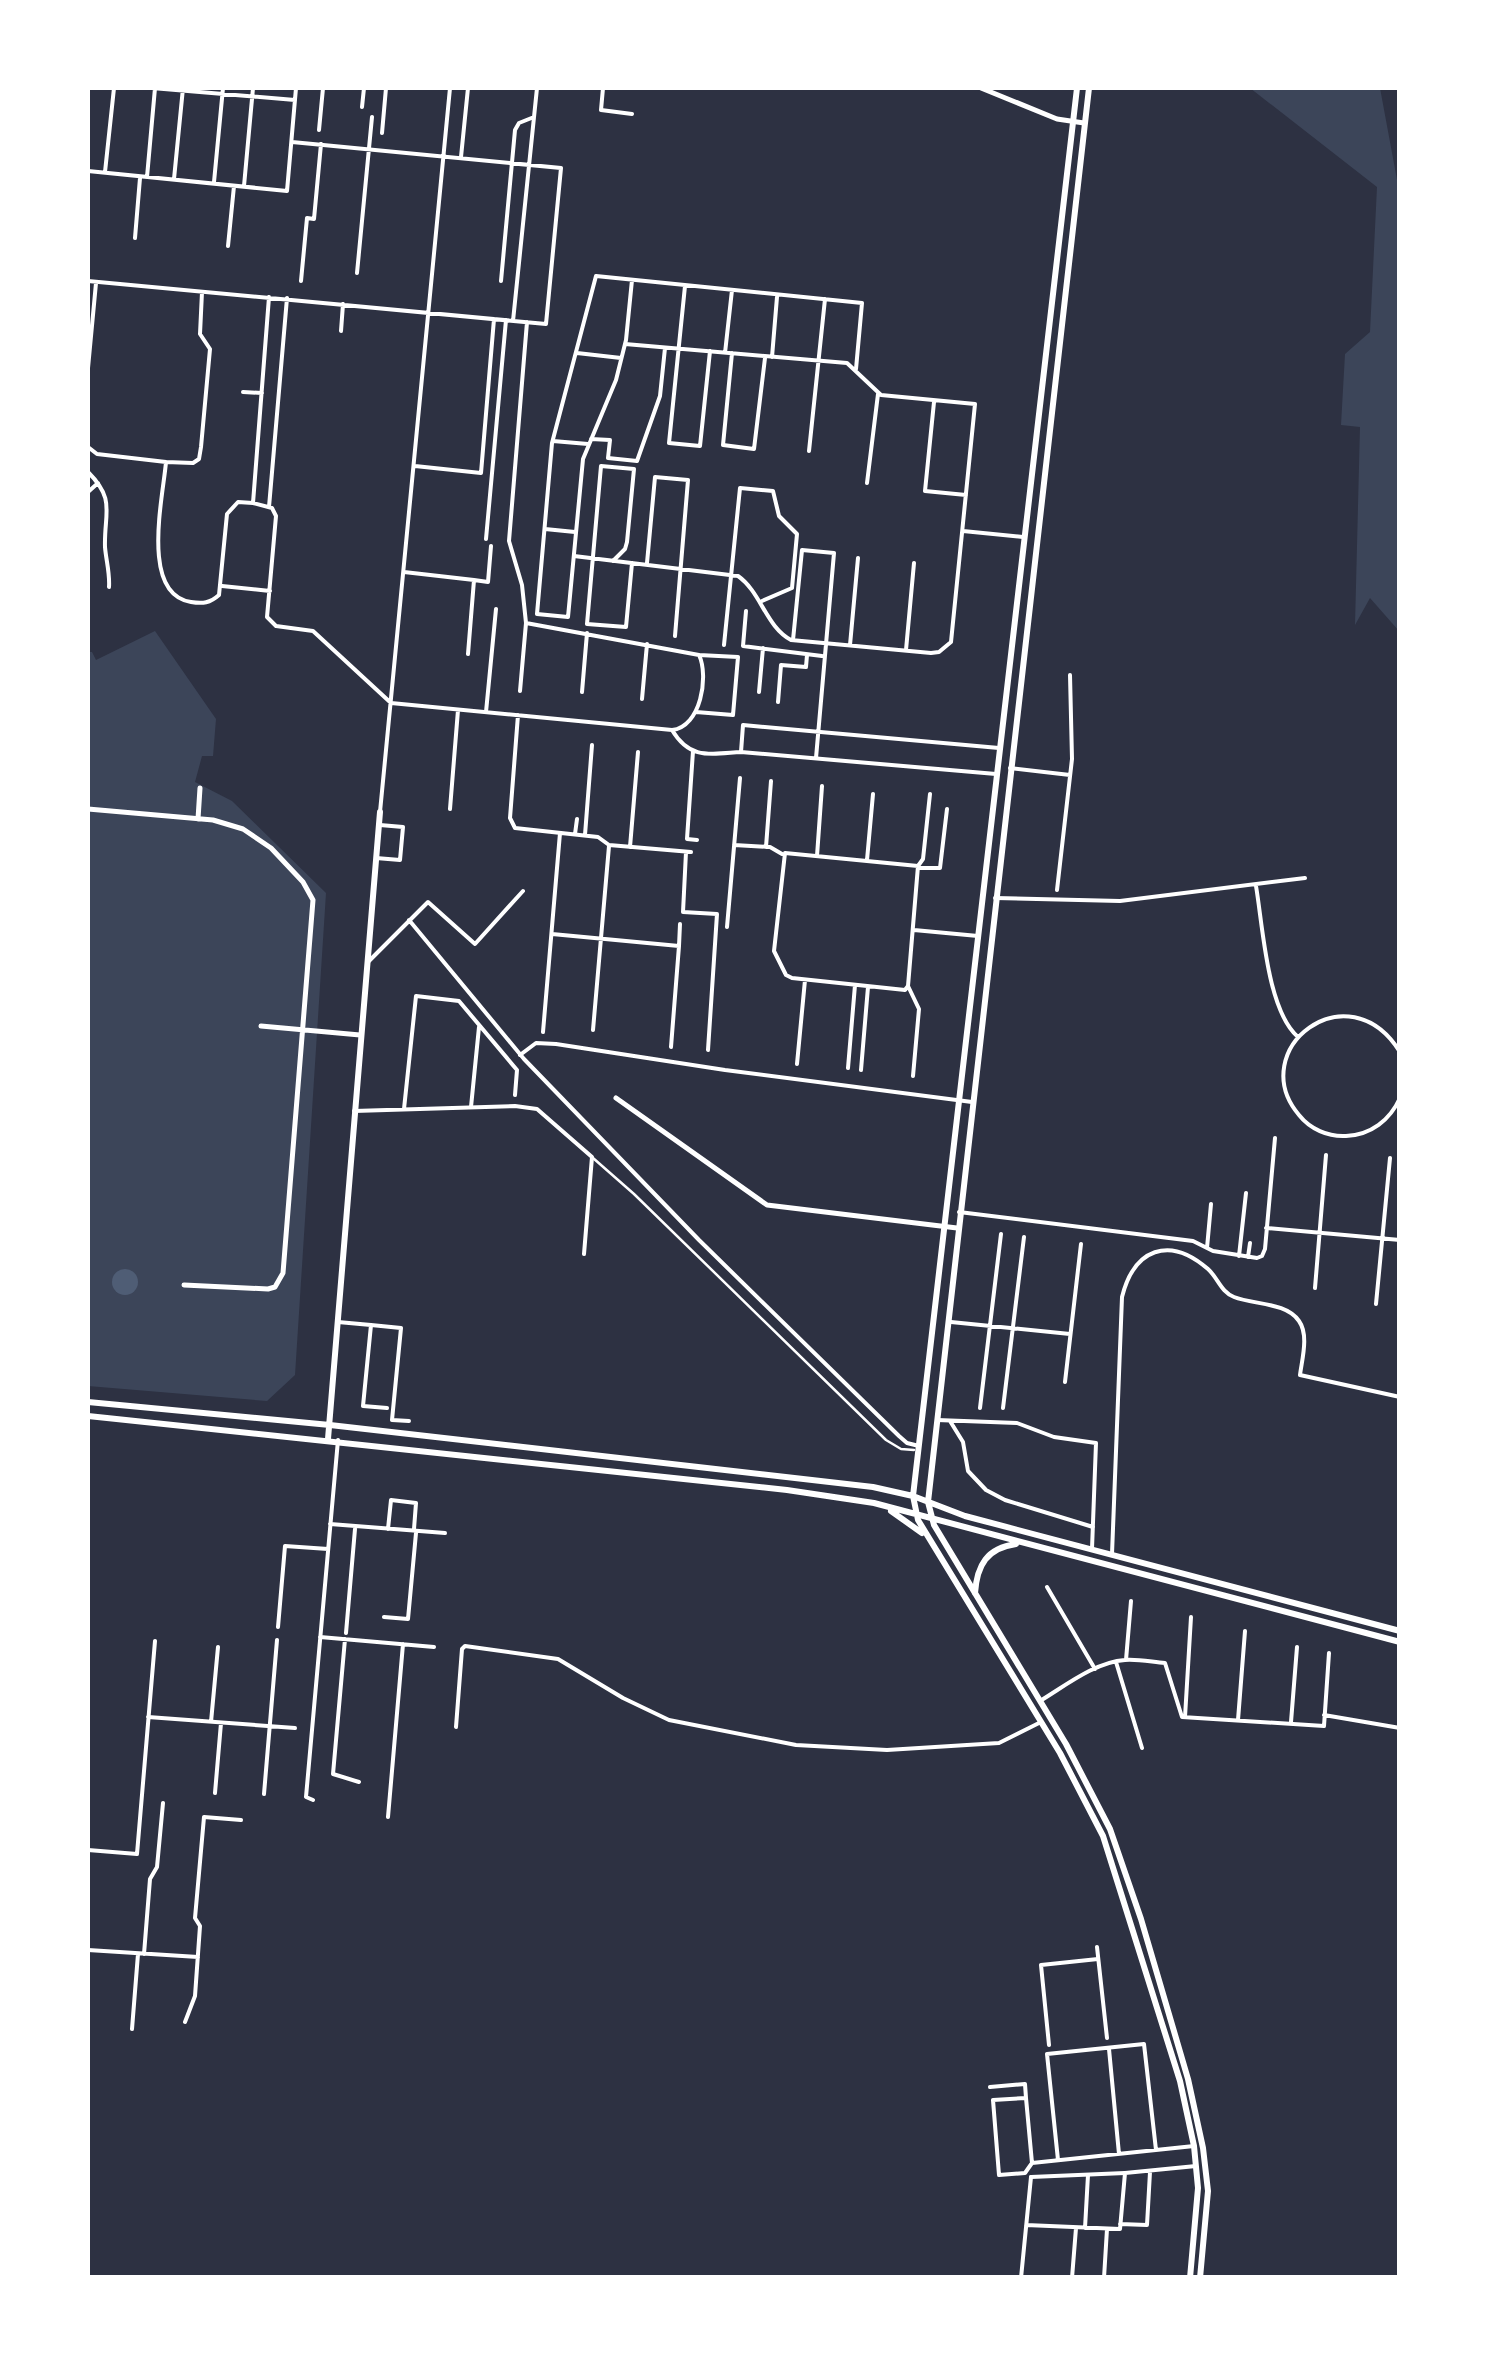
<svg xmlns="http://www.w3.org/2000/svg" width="1487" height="2365" font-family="'Fira Sans',sans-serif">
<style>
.green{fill:#3c4559}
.water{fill:#4f5d75}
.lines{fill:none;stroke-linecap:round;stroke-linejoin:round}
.service{stroke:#fff;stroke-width:2.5}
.pedestrian{stroke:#fff;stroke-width:4}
.minor{stroke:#fff;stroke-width:4}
.tertiary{stroke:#fff;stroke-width:5}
.secondary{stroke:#fff;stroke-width:6}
</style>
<rect width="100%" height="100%" fill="#2d3142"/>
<path class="green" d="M1250 88H1380L1400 196 1399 631 1370 598 1355 625 1360 427 1341 425 1345 354 1370 332 1377 187Z
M155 631 216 719 213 756H202L195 782 232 801 326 893 295 1375 267 1401 88 1386V652H92L96 660Z"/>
<path class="water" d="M112 1282a13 13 0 1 1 26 0a13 13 0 1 1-26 0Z"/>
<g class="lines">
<path class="service" d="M593 1158 634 1194 886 1440 901 1449 914 1450"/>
<path class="pedestrian" d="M1031 2177 1125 2173"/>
<path class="minor" d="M152 88 295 100
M603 88 601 110 632 114
M362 107 364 88
M319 130 323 88
M382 133 386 88
M461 157 468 88
M88 171 287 191 296 88
M105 172 114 88
M147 177 155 88
M174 179 183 88
M214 182 223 88
M244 186 253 88
M135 238 140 178
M228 246 234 186
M357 273 372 117
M632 280 626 340 616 380 583 459 568 617 537 614 552 443 596 276 862 303 856 369
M88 281 546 324 561 168 292 142
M301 281 307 218 314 219 321 144
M501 281 515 130 519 123 534 117
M685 286 669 443 700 446 710 351
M269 297 253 503 272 508 276 516 267 617 276 626 313 631 391 703 672 730C690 760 710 754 741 752
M513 321 537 88
M527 322 509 541 522 585 526 623 699 655C709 676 701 727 672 730
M341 331 343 304
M577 353 621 358
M725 353 732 290
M732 353 723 445 754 449 765 358
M772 357 777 297
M88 368 96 283
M243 392 262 393
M934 402 925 491 966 495
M591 439 610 440 608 458 637 461 660 396 665 348
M553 441 588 444
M88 447 97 454 166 462C163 498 140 594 191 602 203 604 210 603 219 595L227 514 238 502 253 503
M809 451 825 299
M166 462 193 463 199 459 201 447 210 349 200 334 202 292
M415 466 481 473 494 319
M88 472C116 500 104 512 105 547 106 560 110 573 109 587
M867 483 878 394
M88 492 98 483
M269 507 287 298
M545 529 575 532
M963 531 1023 537
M486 539 506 320
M574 556 738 576C761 592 766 627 791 640L931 653 939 652 951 642 975 404 881 395 847 363 625 344
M613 561 625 549 627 542 634 469 601 466 587 624 626 627 632 563
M647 563 655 477 688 480 675 636
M404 572 474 580 468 654
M474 580 488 582 491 546
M222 586 270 591
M746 611 743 646 822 656
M793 640 802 550 834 553 816 758
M724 645 740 488 773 491 779 516 797 534 792 588 762 601
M850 645 858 558
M906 650 914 563
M520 691 526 623
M582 692 587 633
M759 692 763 648
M642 699 647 644
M778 702 781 665 806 667 807 655
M486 712 496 609
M696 712 733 715 738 657 699 655
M518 715 510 818 515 828 598 837 609 845 691 852
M693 751 687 839 697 840
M1010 768 1070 775
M996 774 741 752 743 725 999 748
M450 809 458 710
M380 812 450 88
M575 834 577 819
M585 835 592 745
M734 845 770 847 782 854
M630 847 638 752
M766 847 771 781
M686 852 683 912 717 914 708 1050
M785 853 918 866 908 986 905 990 792 978 786 975 774 951Z
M817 856 822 786
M376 858 400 860 403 827 380 825
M867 860 873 794
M918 866 923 859 930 794
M920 868H940L947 809
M1256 886C1263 927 1267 1010 1298 1037
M1057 890 1072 759 1070 675
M995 898 1120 901 1305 878
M409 920 524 1059 699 1240 899 1436 907 1443 919 1446
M727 927 740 778
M914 930 978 936
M552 934 679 946 671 1047
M679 946 680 924
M369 961 428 902 475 944 523 891
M908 986 919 1009 913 1076
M593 1030 609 846
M543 1032 560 833
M1400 1052C1348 968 1244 1050 1299 1115 1310 1129 1328 1137 1346 1136 1371 1135 1390 1120 1400 1098
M520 1055 536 1043 556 1044 725 1070 972 1102
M797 1064 805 980
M848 1068 855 985
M861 1070 868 987
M471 1107 479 1027
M404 1109 416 996 459 1001 517 1070 515 1095
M354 1111 515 1106 537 1109 592 1157 584 1254
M959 1212 1193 1241 1213 1251 1257 1258 1262 1256 1265 1249 1275 1138
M1266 1228 1400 1240
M1207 1248 1211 1204
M1239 1256 1246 1193
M1248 1257 1250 1243
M1315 1288 1326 1155
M1376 1304 1390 1158
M338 1322 371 1325 363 1406 387 1408
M951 1322 1070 1334
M371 1325 401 1328 392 1420 409 1421
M1065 1382 1081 1244
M980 1408 1001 1234
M1003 1408 1024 1237
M937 1420 1017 1423 1054 1437 1096 1443 1092 1549
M950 1421 963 1442 968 1471 986 1490 1005 1500 1093 1527
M330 1524 445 1533
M388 1529 391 1500 416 1503 414 1529
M1112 1554 1122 1297C1134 1249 1169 1235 1208 1269 1218 1278 1221 1292 1234 1297 1254 1305 1286 1302 1299 1321 1309 1335 1302 1359 1300 1375L1400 1397
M1047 1587 1095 1669
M384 1617 408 1619 416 1533
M278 1627 285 1546 328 1549
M346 1633 355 1529
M320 1637 434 1647
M345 1639 333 1774 359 1782
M1126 1660 1131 1601
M1116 1662 1142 1748
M1040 1701C1065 1686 1095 1662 1125 1660 1138 1659 1152 1662 1165 1663L1182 1717 1324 1726 1329 1653
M1324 1715 1400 1728
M148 1717 295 1728
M1185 1717 1191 1617
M1238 1720 1245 1631
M211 1722 218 1647
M1291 1722 1297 1647
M456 1727 462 1649 465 1646 558 1659 623 1698 669 1720 796 1745 887 1750 999 1743 1041 1722
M215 1793 221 1723
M264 1794 277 1640
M313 1800 306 1797 338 1440
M388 1817 403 1644
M88 1850 137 1854 155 1641
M1097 1947 1107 2038
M88 1950 198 1957
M144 1954 150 1879 157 1867 163 1803
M185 2022 195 1996 200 1926 195 1918 204 1817 241 1820
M132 2029 138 1954
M1049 2045 1041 1965 1098 1959
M1109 2049 1119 2154
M990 2087 1025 2084 1026 2098
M1058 2160 1047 2054 1144 2044 1156 2150
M1032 2163 1025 2173 999 2175 993 2100 1026 2098 1032 2163 1194 2146
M1120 2224 1147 2225 1150 2172
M1026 2225 1120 2229 1125 2173 1196 2166
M1085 2228 1088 2175
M1021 2278 1031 2177
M1072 2278 1076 2228
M1104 2278 1107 2229"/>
<path class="tertiary" d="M981 88 1057 119 1084 123
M88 809 213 820 243 829 271 848 303 882 313 900 283 1273 275 1287 268 1289 184 1285
M198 819 200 788
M261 1026 360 1035
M616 1098 767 1205 957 1228"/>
<path class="secondary" d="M1077 88 913 1496 918 1520 1060 1753 1103 1836 1180 2081 1194 2146 1198 2188 1190 2278
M1089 88 928 1502 934 1525 1066 1744 1110 1829 1141 1919 1188 2079 1203 2148 1208 2191 1200 2278
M88 1402 330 1425 873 1487 913 1496 965 1516 1400 1631
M88 1416 787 1490 874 1503 1400 1642
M328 1439 380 812
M891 1511 922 1533
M975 1593C977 1565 987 1548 1016 1544"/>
</g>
<rect width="1487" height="2365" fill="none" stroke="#ffffff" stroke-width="180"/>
</svg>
